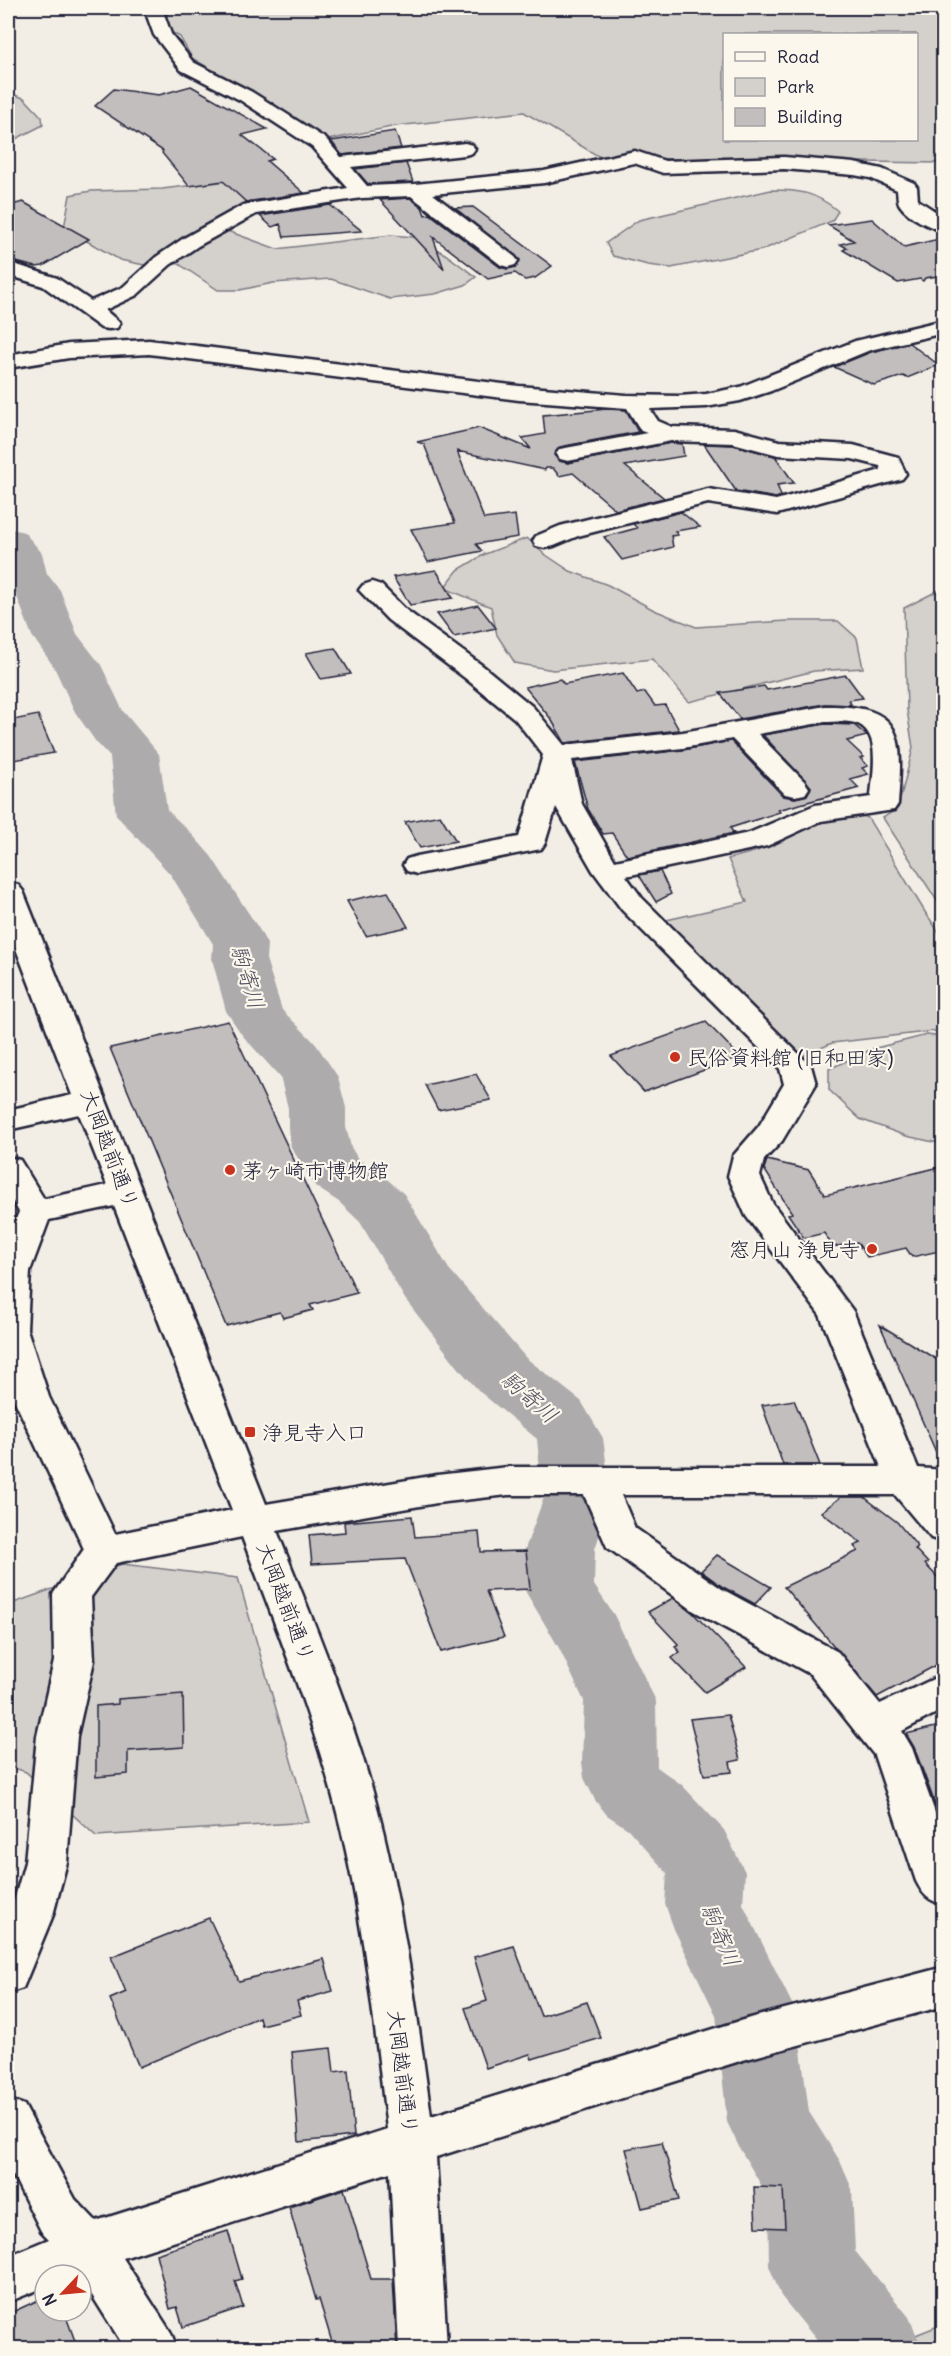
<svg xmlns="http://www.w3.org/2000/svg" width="951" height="2356" font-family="Delius,'Klee One',sans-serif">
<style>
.green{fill:#d4d1cc;stroke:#7b7a84;stroke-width:1.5;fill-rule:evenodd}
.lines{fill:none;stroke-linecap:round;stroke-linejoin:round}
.river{fill:#aeabad;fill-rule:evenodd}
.building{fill:#c2bebe;stroke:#22223b;stroke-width:1.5}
.minor-casing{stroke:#22223b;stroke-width:5}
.minor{fill:#fbf7ec;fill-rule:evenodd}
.poi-dot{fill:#c8321e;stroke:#fbf7ec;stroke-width:2}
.labels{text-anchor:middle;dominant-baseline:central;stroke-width:4.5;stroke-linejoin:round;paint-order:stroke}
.poi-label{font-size:21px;fill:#22223b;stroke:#fbf7ec;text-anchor:start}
.street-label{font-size:21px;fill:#22223b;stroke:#fbf7ec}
.water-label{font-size:22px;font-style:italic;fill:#535263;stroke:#fbf7ec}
</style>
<rect width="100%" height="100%" fill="#f2eee5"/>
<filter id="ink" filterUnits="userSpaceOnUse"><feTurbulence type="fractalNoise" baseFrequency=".0167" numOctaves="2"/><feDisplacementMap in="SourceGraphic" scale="12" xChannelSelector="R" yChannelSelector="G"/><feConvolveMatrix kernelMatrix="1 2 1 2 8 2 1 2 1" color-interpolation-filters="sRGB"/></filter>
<g filter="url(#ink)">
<path class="green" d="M174 8H943V163L698 160 598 156 524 112 396 126 328 140 192 58 180 37 156 23 167 16 165 12ZM724 34H916V140H724Z
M8 93 24 98 42 117 43 125 8 143Z
M228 181 260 199 256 210 222 229 277 249 391 235 414 237 445 254 476 277 465 285 435 294 390 299 331 279 273 283 240 290H218L173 260 149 266 120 260 64 228 70 195 91 191 162 189Z
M771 190C800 190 815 192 838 211L832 221 762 250 671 268 648 265 613 256 606 243 639 220Z
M527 538 543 553 570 571 608 585 654 610 696 627 787 621H838L857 638 863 668 814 671 689 702 652 659 553 670 515 663 497 635 491 607 444 588 458 570 485 554Z
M943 588V910L883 818 898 808 913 748 907 710 904 608Z
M858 814 868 818 925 912 943 938V1030L832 1043 803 1056 662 921 747 902 728 859 757 851 823 820Z
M927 1035 943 1037V1144L906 1136 860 1119 829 1090V1069L872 1049Z
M122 1564 238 1578 309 1822 96 1836 26 1772 8 1766V1605Z
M943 2324V2348H907L903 2340Z"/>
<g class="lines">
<path class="river" d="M8 528 24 532 42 553 47 574 60 590 77 634 101 665 123 711 159 754 167 810 189 831 211 856 259 929 267 944 266 959 282 1010 315 1043 338 1077 346 1108V1127L351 1147 358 1159 381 1174 404 1194 449 1269 526 1358 581 1401 603 1438 611 1500 595 1549 594 1585 614 1615 656 1701 657 1767 682 1785 724 1830 745 1872 743 1904 796 2012 809 2112 840 2161 852 2189 855 2251 909 2317 922 2348H823L781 2296 769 2266 768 2197 740 2149 727 2122 716 2015 674 1929 665 1904 667 1873 628 1829 607 1815 595 1800 584 1778 582 1762 584 1701 559 1648 524 1589 525 1549 543 1500 537 1439 480 1392 461 1371 405 1299 360 1222 339 1202 316 1187 307 1173 291 1147 288 1127V1108L280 1077 242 1035 226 1011 212 959 213 944 171 875 116 815 110 757 96 742 75 712 54 667 32 636 16 594 8 584Z"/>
</g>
<path class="building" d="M191 86 267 129 242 135 273 159 267 161 304 193 246 202 223 181 189 186 162 153 163 151 95 106 114 89 159 95Z
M395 131 401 148 342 155 331 141Z
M406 163 413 182 368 184 355 169Z
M410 198 422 207 425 215 430 214 500 267 507 269 516 267 520 260 455 208 473 207 552 266 535 278 525 280 515 273 488 279 433 237 444 269 380 200Z
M23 202 89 239 43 266 36 267 8 260V206Z
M330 205 362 231 284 237 280 224 272 227 260 216Z
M872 219 904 247 944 238V275L925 278 923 281 920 279 898 283 843 250 847 248 840 244 854 241 828 225Z
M909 343 939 365 907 378 903 376 874 385 834 367 871 352Z
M607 409 626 410 638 432 560 447 554 455 559 461 568 463 671 443 682 444 684 456 625 466 664 498 616 510 573 473 559 476 553 468H546L545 470 457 451 484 519 515 515 518 537 476 544 482 551 428 562 411 529 455 523 424 444 417 442 479 428 531 449 522 438 545 434 543 415Z
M704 444 733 445 775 456 794 483 777 485 781 496 776 498 736 491Z
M681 512 700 527 675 531 678 535 671 536 673 547 622 560 604 537 637 528 633 524Z
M436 570 453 598 410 605 393 577Z
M478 605 496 628 454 637 437 614Z
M335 648 351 674 321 679 306 653Z
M623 673 637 694 645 692 655 706 665 705 679 730 565 743 551 719 525 687 560 679 564 684Z
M846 675 863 698 849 700 851 704 846 705 825 704 740 719 720 693 764 686 767 690Z
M38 715 54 753 14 760 8 744V721Z
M825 724 854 725 867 736 847 741 864 757 860 758 868 766 862 768 868 774 850 779 859 788 778 810 780 812 730 828 734 833 627 856 612 833 603 834 588 809 575 762 683 750 731 741 783 796 795 798 807 795 811 787 763 735Z
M440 815 456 841 420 848 405 822Z
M660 871 671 894 656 902 639 875Z
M388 892 408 927 366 936 347 901Z
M228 1021 357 1293 310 1305 313 1310 283 1318 280 1312 226 1326 110 1048Z
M706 1022 740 1057 644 1092 611 1056Z
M476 1074 491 1100 438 1110 425 1085Z
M767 1160 809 1170 825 1195 944 1166V1250L912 1257 906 1248 867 1257 857 1242 833 1247 824 1233 804 1238 788 1214 792 1213 764 1169Z
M880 1325 944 1364V1468H943Z
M794 1400 799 1412 820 1465H783L762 1405Z
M841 1497H864L897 1522 918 1547 915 1549 928 1563 925 1564 944 1584V1661L877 1697 784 1587 858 1551 854 1546 861 1543 821 1512Z
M412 1516 415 1537 479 1532 481 1552 526 1551 530 1589 486 1591 504 1637 441 1652 405 1559 312 1564 309 1535 345 1532 344 1522Z
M717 1555 771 1587 755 1604 723 1587 701 1571Z
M673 1598 693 1613 746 1667 705 1692 672 1658 680 1652 675 1647 679 1645 648 1612Z
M183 1694 184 1747 128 1751V1774L96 1777V1706L118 1704V1699Z
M728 1715 740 1760 730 1762 732 1772 704 1775 690 1719Z
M944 1725V1828L914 1747 906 1734Z
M209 1918 239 1981 324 1959 333 1991 297 2001 301 2015 261 2025 259 2017 139 2067 110 1999 126 1992 111 1957Z
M514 1946 541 2016 587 2002 601 2038 532 2059 530 2054 486 2068 465 2008 487 2001 474 1957Z
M331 2048 334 2072 348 2070 354 2136 299 2142 292 2052Z
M662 2142 679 2200 642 2208 626 2149Z
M754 2187 783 2188 785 2228 756 2227Z
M344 2189 371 2279H393L397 2349H334L319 2299 316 2300 289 2207Z
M228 2231 242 2279 235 2281 243 2307 183 2327 177 2307 170 2309 156 2254Z
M45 2297V2311H64L78 2349H13L8 2334V2314Z"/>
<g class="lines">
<g class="minor-casing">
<path id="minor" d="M151 8H166L168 10 164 14 171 34 193 62 252 92 326 139 341 157 465 143 472 145 475 149 472 153 465 155 351 167 367 186 415 184 544 171 635 151 665 161 784 157 854 163 882 169 914 183 917 187 918 200 944 217V231C930 228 908 217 900 205 897 201 898 195 897 190L870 178 854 175 784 169 663 173 634 163 544 183 433 194 515 257 518 261 515 265 508 267 501 265 411 196 362 198 256 214 198 246 170 265 137 295 105 310 120 323 117 328 109 329 101 328 43 286 8 275V262L57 278 91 301 123 287 156 257 184 238 243 205 348 188 312 147 240 100 181 70 154 35 146 13Z
M944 320V333L870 350 771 391 740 401 706 407 650 409 658 421 672 427 734 429 779 441 853 445 898 457 906 474 902 479 777 514 708 503 578 536 554 546 545 548 536 546 533 541 536 536 560 526 708 489 776 500 881 470 880 466 852 459 778 455 733 443 671 441 568 461 560 459 556 454 560 449 647 433 641 431 627 408 519 400 149 354 69 358 8 368V355L69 344 149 340 519 386 626 395 679 396 706 394 740 387 855 341Z
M372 582 381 585 406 610 483 666 533 707 564 745 683 732 825 706C905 705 903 736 898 804L894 810 821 821 767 846 626 876 642 898 811 1066 816 1084 782 1141 764 1160 760 1176 773 1204 853 1311 918 1468 944 1470V1498H940L944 1501V1542L931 1538 895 1495H621L635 1528 722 1589 838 1652 880 1704 944 1674V1709L902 1731 912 1748 944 1838V1905C928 1900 923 1895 916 1881L874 1755 810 1674 694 1611 607 1547 584 1495H508L437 1503 277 1531C319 1635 364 1741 388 1852 407 1939 419 2027 431 2116L743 2020 944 1967V2006L743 2060 436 2157 447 2348H399L390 2172 123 2258 170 2331 177 2348H125L78 2273 45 2275V2287L8 2302V2256L49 2239 41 2231 8 2165V2099L24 2105 75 2199 96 2221 387 2129C376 2036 366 1943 346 1851 323 1743 281 1640 242 1537L116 1563 91 1597 94 1661 77 1736 67 1862 53 1915 23 1988 8 1993V1922L25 1862 37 1736 54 1661 53 1594 84 1549 13 1397 8 1380V1237L19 1212 8 1193V1157L20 1160 44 1199 107 1185 79 1114 8 1130V1110L72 1095 8 928V882L18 885 23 891 266 1504 437 1475 508 1467H881L820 1315 746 1216 728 1176 733 1156 759 1126 784 1084 780 1069 622 910 593 871 556 807 545 843 541 849 417 874 407 871 403 865 407 859 417 856 519 837 543 755 515 719 465 678 388 620 359 590 363 585ZM825 722C835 722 848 720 858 724 882 735 872 776 871 797L815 805 749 833 615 861 582 804 572 760 683 748 732 739 785 794 795 796 805 794 809 788 805 782 758 734ZM114 1206 232 1510 115 1534 49 1397 27 1329 30 1271 49 1220Z"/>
</g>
<use href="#minor" class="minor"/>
</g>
</g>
<g class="poi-dot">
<circle cx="675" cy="1057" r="6"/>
<circle cx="230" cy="1170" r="6"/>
<circle cx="872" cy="1249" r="6"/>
<rect x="244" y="1426" width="12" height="12" rx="3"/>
</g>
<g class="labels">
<g class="poi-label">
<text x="687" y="1057">民俗資料館 (旧和田家)</text>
<text x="242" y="1170">茅ヶ崎市博物館</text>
<text x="860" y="1249" text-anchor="end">窓月山 浄見寺</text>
<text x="262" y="1432">浄見寺入口</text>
</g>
<g class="street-label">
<text transform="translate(110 1149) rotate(69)">大岡越前通り</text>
<text transform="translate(286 1602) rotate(69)">大岡越前通り</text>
<text transform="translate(403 2072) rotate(83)">大岡越前通り</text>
</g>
<g class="water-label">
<text transform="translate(248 977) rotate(73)">駒寄川</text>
<text transform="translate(530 1397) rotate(41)">駒寄川</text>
<text transform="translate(721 1935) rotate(67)">駒寄川</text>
</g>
</g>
<rect width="951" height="2356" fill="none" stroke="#fbf7ec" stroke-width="30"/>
<rect x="15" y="15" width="921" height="2326" fill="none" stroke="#22223b" stroke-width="2" filter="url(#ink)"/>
<rect x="723" y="33" width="195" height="108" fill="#fbf7ec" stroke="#a4a2a5" stroke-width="1.5"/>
<rect x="735" y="52" width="30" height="9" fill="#fbf7ec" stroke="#a4a2a5" stroke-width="1.5"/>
<text x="777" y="63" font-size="18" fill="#22223b">Road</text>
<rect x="735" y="78" width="30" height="18" fill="#d4d1cc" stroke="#a4a2a5" stroke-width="1.5"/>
<text x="777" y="93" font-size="18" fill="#22223b">Park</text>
<rect x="735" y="108" width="30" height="18" fill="#c2bebe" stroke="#a4a2a5" stroke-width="1.5"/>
<text x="777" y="123" font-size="18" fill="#22223b">Building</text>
<g transform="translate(63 2293) rotate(244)"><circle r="28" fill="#fbf7ec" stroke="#a4a2a5" stroke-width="1.5"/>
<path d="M0-4.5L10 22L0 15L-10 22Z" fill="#c8321e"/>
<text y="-9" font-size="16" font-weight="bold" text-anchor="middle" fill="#22223b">N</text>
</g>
</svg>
